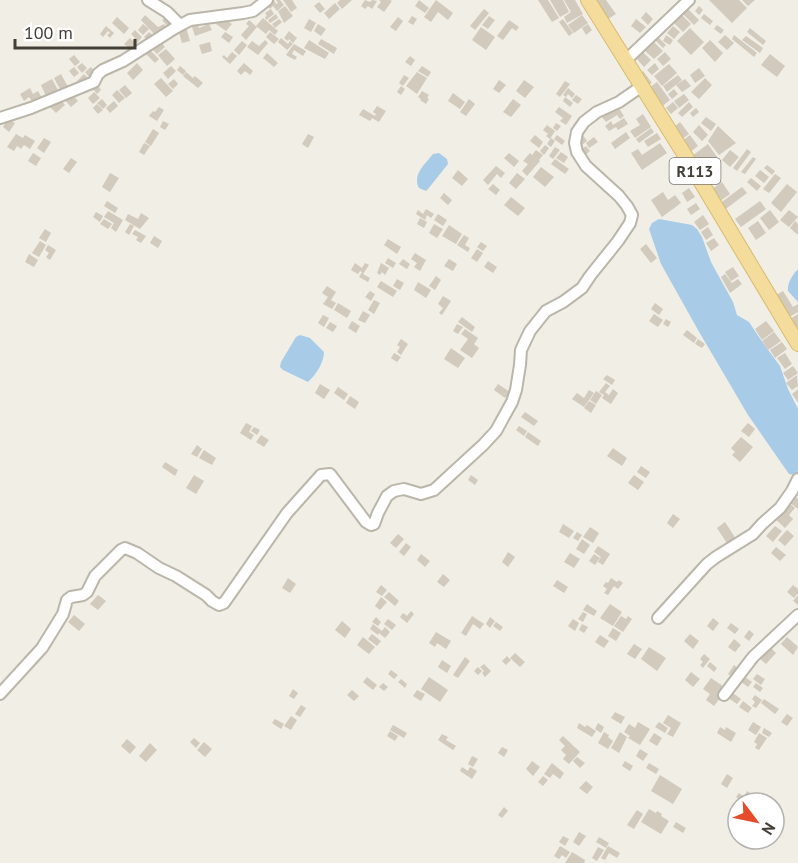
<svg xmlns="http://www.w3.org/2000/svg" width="798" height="863" font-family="'PT Sans',sans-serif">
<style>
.water{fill:#a8cce8}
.building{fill:#d1cabd}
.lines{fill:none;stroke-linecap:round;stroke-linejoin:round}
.minor-casing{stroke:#bbb6aa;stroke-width:14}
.major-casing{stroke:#d7bb6e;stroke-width:16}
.minor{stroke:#fff;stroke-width:10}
.major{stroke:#f4dd9c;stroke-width:14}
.labels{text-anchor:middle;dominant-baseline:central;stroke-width:6;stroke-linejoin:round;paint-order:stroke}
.shield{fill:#fff;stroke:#7b7872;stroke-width:1.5}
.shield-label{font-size:16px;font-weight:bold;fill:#433e36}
</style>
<rect width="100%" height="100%" fill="#f1eee6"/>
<path class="water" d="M439 153 447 159 448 164 428 189 426 191 419 188C412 175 425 164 433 154Z
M659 219 692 225 697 229 702 237 711 262 733 302 737 315 749 322 763 343 780 366 788 389 798 409V471L794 475 789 474 748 415 698 330 661 264 649 229 652 223Z
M798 269V302L788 291C787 283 793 274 798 269Z
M300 335 310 338 324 352C324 362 316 375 308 382L283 370 280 367 281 362 296 337Z"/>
<path class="building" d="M269 0H274L276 4 278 3 276 0H280L284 5 277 11 273 6 270 9 268 6 271 4Z
M283 0H292L297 8 291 12Z
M340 0H352L342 9 337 3Z
M365 0 370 2 372 0 377 1 372 9 368 6 365 9 361 6Z
M379 0H390L392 1 384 12 377 7 381 2Z
M419 0 429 8 425 13 415 6Z
M436 0 453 13 448 20 438 12 431 22 424 17Z
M538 0H548L559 18 552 22Z
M550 0H563L569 12 560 17Z
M564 0H575L583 14 567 23 564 17 571 12Z
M592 0H606L616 14 605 21Z
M709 0H739L747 8 732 23Z
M742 0H755L748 6Z
M319 2 325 9 320 13 314 6Z
M335 3 340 9 329 19 324 13Z
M285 6 293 16 284 23 278 11Z
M699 6 703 10 699 15 695 11Z
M687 8 699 20 694 25 682 13Z
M271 9 274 14 266 20 265 17 267 16 265 13Z
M484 9 489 13 475 30 470 26Z
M646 12 653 19 648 25 641 18Z
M276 14 278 18 270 23 268 20Z
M704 14 713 21 710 25 701 18Z
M145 15 158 27 164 24 168 29 157 37 141 20Z
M169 15 175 23 169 28 162 20Z
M582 15 588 23 574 33 568 25Z
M682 15 691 24 683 32 674 23Z
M221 16 232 24 226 31 216 24Z
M412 16 417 19 413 25 408 22Z
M489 16 495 20 488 29 482 25Z
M117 17 129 28 124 34 112 23Z
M398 17 403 21 396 31 390 27Z
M263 18 278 31 275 35 269 30 266 34 256 26Z
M279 19 282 22 275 28 272 24Z
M309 19 316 23 311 32 304 28Z
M563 19 573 33 569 36 559 22Z
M636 19 646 27 640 33 631 26Z
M249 20 257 27 246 40 241 35 249 26 246 24Z
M509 20 519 27 516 31 512 28 503 40 497 36Z
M197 22 199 28 209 24 212 30 195 36 191 24Z
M143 24 149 29 143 35 138 30Z
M318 24 326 29 321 36 314 31Z
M588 24 592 30 586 35 582 28Z
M717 25 724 30 721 34 714 29Z
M106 26 114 33 110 38 107 35 110 33 108 31 103 37 100 34Z
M673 26 680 32 674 39 667 33Z
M186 27 190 41 182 43 178 30Z
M481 27 495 37 486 50 472 40Z
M690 28 704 42 691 55 677 41Z
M750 28 766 41 763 45 747 32Z
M135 30 142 37 131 50 124 44 130 38 133 41 135 38 131 34Z
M289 31 297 38 293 43 289 39 288 41 284 38Z
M149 32 154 36 149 42 144 37Z
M225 32 233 37 229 43 221 37Z
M270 32 279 39 274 44 266 37Z
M656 35 666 45 663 48 653 38Z
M666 35 673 40 670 45 663 41Z
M725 35 734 43 727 50 718 42Z
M734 35 757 53 754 57 732 39Z
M746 36 763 48 760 53 742 40Z
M281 38 288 44 290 41 293 44 287 50 278 42Z
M321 39 337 48 334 54 318 44Z
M265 40 268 43 258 55 247 47 252 41 259 46Z
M309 40 329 53 325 59 304 48Z
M710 40 723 53 715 62 702 48Z
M160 41 165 47 157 54 151 48Z
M242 41 247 45 239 55 234 50Z
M653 41 663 51 654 59 644 50Z
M210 42 212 51 202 54 199 45Z
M294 44 306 51 303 56 294 50 292 54 297 57 295 60 286 55Z
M149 49 159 59 155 63 145 53Z
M166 49 175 59 167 66 158 55Z
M642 51 651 60 644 67 635 57Z
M232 52 237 56 230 64 222 57 224 55 227 58Z
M665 52 671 59 663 66 657 59Z
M267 53 278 63 274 67 263 58Z
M770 54 785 66 777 77 761 65Z
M74 55 80 62 75 66 69 59Z
M410 56 415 60 411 66 405 62Z
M82 63 87 68 82 73 77 67Z
M137 63 143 70 133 80 127 73Z
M244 63 253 71 250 75 245 71 241 75 237 71Z
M655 63 659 69 652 75 647 70Z
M669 64 677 73 662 86 654 76Z
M171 66 176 71 168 79 163 73Z
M180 66 186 71 183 75 177 70Z
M422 66 431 72 428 77 418 71Z
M74 67 79 73 74 77 69 71Z
M91 67 96 73 90 78 85 72Z
M699 68 705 76 695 83 690 75Z
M643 71 652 83 646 86 638 75Z
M186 72 193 78 195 76 203 83 198 88 183 76Z
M417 72 427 78 417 94 406 86Z
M61 74 68 87 61 91 54 78Z
M84 74 89 79 81 86 77 81Z
M404 75 409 78 403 86 399 83Z
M678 75 682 80 667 92 663 86Z
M161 78 173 91 166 97 154 84Z
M705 78 712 85 699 99 691 92Z
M52 79 59 92 47 98 41 85Z
M174 79 178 84 173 89 168 84Z
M685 79 691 86 682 92 676 85Z
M499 80 506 85 499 93 493 89Z
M524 80 534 87 525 98 516 91Z
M565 81 570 84 560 97 556 94Z
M657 82 670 100 660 108 646 90Z
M96 83 101 90 97 94 91 87Z
M125 85 132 93 126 98 119 90Z
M401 86 405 89 401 95 397 92Z
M30 88 33 94 38 91 42 98 33 103 29 97 24 101 20 94Z
M568 88 575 94 572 98 568 94 566 97 563 95Z
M674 89 678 94 672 99 668 94Z
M117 90 125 98 119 103 112 95Z
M422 91 429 95 427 98 429 99 426 104 420 100 421 99 418 97Z
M94 92 100 98 93 104 88 98Z
M71 93 78 101 71 107 64 99Z
M453 93 465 102 460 109 448 101Z
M684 94 689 100 679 108 674 101Z
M576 95 582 99 578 104 572 100Z
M565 97 573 103 570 107 563 101Z
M60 99 65 105 56 113 48 105 53 101 56 104Z
M102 99 107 105 103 109 97 103Z
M469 99 475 104 466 116 460 112Z
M513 99 521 105 511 117 503 112Z
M114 101 118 106 110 113 106 108Z
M673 102 678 108 671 114 666 108Z
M689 102 693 107 682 117 678 113Z
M97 104 103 110 98 114 93 108Z
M377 106 386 111 379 122 372 118 370 121 359 115 363 109 375 116 376 114 373 112Z
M159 107 164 110 157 121 149 116 153 111 155 112Z
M559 107 572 116 566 125 560 121 563 118 555 112Z
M618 107 624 116 620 119 617 115 606 122 602 117Z
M696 108 699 112 693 117 690 113Z
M643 114 651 127 635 138 630 131 640 125 636 119Z
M706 117 716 124 711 131 701 123Z
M624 118 628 124 618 130 616 127 609 131 605 126 611 121 613 125Z
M8 119 15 123 9 132 3 127Z
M163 121 169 124 165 130 160 127Z
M680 122 689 134 678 142 669 131Z
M556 123 561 126 557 131 553 128Z
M547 125 555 131 550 139 546 136 548 134 543 130Z
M699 125 708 135 702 141 693 132Z
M718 126 736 143 719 155 708 141Z
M651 128 654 132 639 143 636 139Z
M153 129 159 133 151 146 145 142Z
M626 132 630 138 615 149 611 143Z
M657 133 661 139 648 147 644 141Z
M16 134 23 138 25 135 35 141 30 149 24 145 21 149 17 146 14 151 7 147Z
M308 134 314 137 308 148 302 144Z
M582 134 587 141 582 145 577 138Z
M535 135 543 142 539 148 530 141Z
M557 135 565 141 562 145 554 139Z
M690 135 698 146 686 155 678 144Z
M594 137 598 142 589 148 586 143Z
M44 138 51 142 44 153 37 148Z
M551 138 555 141 551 147 547 144Z
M144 143 150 146 144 155 139 152Z
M660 143 667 153 642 170 631 153 638 149 642 155Z
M708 144 720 161 700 175 688 159Z
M545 145 549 148 544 155 540 151Z
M586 146 590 151 584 156 580 151Z
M555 147 560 150 553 159 549 156Z
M747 149 751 152 737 171 733 168Z
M536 150 543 155 539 160 540 161 527 176 522 171 528 164 523 161 530 153 532 155Z
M730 150 739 157 730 167 722 160Z
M561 152 568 157 564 163 556 158Z
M33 153 41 158 36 166 28 161Z
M509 153 519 161 514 167 504 158Z
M753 157 756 159 745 174 741 172Z
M71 158 77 162 69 173 63 169Z
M555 159 569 169 565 174 551 164Z
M767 165 775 171 772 175 764 168Z
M496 166 505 173 501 178 497 174 488 185 483 180Z
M541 167 554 177 545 187 533 177Z
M458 170 468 179 462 186 452 178Z
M760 170 769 177 764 183 755 176Z
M110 173 119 178 110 192 102 187Z
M517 173 525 179 516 189 509 183Z
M775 174 781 178 769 193 763 189Z
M751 178 761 186 757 191 747 182Z
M722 182 730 194 716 204 708 192Z
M493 184 500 190 496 195 488 189Z
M787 184 797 192 781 212 771 203Z
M742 187 747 193 723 211 719 204Z
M689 188 695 197 687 202 682 193Z
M663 192 668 200 675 195 681 203 662 217 651 200Z
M444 193 452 200 448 205 440 198Z
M511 197 525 208 518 216 504 205Z
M107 201 118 208 115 213 104 206Z
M760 201 766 209 741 227 735 219Z
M696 203 700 209 691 215 687 209Z
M426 209 434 214 431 218 427 215 425 220 416 214 418 210 423 214Z
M770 210 779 222 769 230 760 218Z
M789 210 798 217 789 227 780 220Z
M108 211 123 220 116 232 111 228 114 223 104 217Z
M96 212 103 216 100 222 93 217Z
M141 213 149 218 140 229 125 220 128 214 138 219Z
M438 214 447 220 443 226 434 220Z
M703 215 709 224 700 230 694 222Z
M420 218 427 222 424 228 417 224Z
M104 219 112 224 108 229 100 224Z
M758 221 766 233 756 240 748 228Z
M795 221 798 224V235L790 228Z
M130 224 134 226 129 235 125 232Z
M434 224 443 229 437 238 429 233Z
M449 225 462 234 456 244 442 236Z
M708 227 713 235 706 240 701 232Z
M45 229 51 233 46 242 39 238Z
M135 230 146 236 141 243 136 240 138 237 132 234Z
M464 235 469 238 465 245 470 248 468 252 457 245Z
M154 236 162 241 158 248 150 243Z
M714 238 719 245 711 251 706 243Z
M388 239 401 247 397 254 384 245Z
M40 241 46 245 39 257 32 253Z
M481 242 487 246 483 251 477 247Z
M646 244 657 258 651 263 640 249Z
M48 245 56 250 50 260 46 257 49 253 45 250Z
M477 249 483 253 477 262 471 258Z
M415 253 426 260 420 271 414 267 417 263 411 259Z
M29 254 38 260 34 267 25 262Z
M388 258 396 263 393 268 385 263Z
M403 259 410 264 407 269 399 264Z
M449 259 457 264 453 271 444 266Z
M488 261 497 267 493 273 484 267Z
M355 263 362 268 365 263 369 265 363 274 370 278 368 282 359 277 362 272 360 271 358 274 351 270Z
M381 263 389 268 385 275 382 272 380 275 377 273Z
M733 267 739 276 731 281 725 272Z
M725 274 732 283 738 279 742 284 730 293 721 277Z
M436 276 441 280 435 290 429 286Z
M397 279 404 283 400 290 393 286Z
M381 281 397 291 393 297 377 287Z
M418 282 431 290 426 298 414 290Z
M327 286 336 292 331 300 336 303 332 309 323 304 328 297 322 293Z
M370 291 375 294 371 301 365 297Z
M783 291 793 307 798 304V312L784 320 771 298Z
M443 296 451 301 442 315 439 313 443 308 438 304Z
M374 300 380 303 374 314 368 310Z
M338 303 351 311 347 318 334 310Z
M655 303 663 309 659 315 651 309Z
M363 311 370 315 365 323 358 320Z
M654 314 663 320 658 327 649 321Z
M798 314V340L787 321Z
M323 315 329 318 324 327 318 323Z
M462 317 475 327 472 332 458 322Z
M666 319 671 322 668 327 663 324Z
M352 321 360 326 356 333 348 328Z
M766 321 774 331 762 340 755 329Z
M330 322 337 326 333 332 326 328Z
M457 324 463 327 458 334 453 331Z
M465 329 478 338 474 344 479 348 472 358 460 350 468 339 461 334Z
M687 330 697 338 694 343 683 335Z
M774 332 781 341 768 350 762 341Z
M401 339 408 344 401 355 397 352 400 347 397 345Z
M698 339 705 344 702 348 695 344Z
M782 342 787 349 775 358 770 350Z
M451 348 465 358 458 368 444 359Z
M394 353 401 357 397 362 391 358Z
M785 353 792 364 785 369 777 358Z
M793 366 798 373 788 380 783 373Z
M607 375 615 380 612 385 603 379Z
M797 375 798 386 792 390 786 383Z
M606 383 610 386 605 392 609 395 613 389 618 393 611 404 602 398 604 395 599 392Z
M320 384 330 390 324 399 315 393Z
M498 384 510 392 505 398 494 390Z
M338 387 348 394 344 400 334 393Z
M798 389V403L792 394Z
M589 390 594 393 584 407 572 399 577 393 584 398Z
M596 391 602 395 596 404 590 400Z
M350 396 359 402 355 409 346 403Z
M589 401 596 405 591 413 584 408Z
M525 412 538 421 534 426 521 417Z
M246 423 252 426 249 432 254 435 251 440 240 433Z
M748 423 755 429 749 437 741 431Z
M519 426 527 431 524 436 516 430Z
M254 427 260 430 257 435 251 431Z
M528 432 541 441 538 446 525 437Z
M261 435 269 440 264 447 256 442Z
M741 437 753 447 740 462 732 455 735 452 731 448Z
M197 445 202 449 197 457 191 454Z
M613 448 627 458 622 466 607 456Z
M204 450 216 458 212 465 199 458Z
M165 462 178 470 175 476 162 467Z
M641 466 650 472 646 478 637 472Z
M194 475 204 481 196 494 186 488Z
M471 475 478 480 475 485 468 480Z
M634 475 644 482 638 490 628 483Z
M794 495 798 499V509L789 502Z
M788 502 795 508 789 515 793 519 785 528 774 518Z
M673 514 680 519 673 528 667 523Z
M725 522 738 542 730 548 717 528Z
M563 524 574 531 569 538 559 532Z
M775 526 782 531 773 542 766 536Z
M590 527 599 533 593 543 583 537Z
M787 530 794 536 785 546 778 540Z
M577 532 582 535 578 541 573 538Z
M398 534 404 539 396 548 390 543Z
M582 539 590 545 584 554 576 549Z
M406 543 411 547 404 556 399 552Z
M598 546 610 554 603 565 598 562 601 557 594 552Z
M776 547 786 555 780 561 771 553Z
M508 552 515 557 508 567 502 562Z
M570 553 580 559 574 568 564 562Z
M421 554 430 561 425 567 417 560Z
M594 554 600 558 595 565 589 561Z
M443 574 450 580 444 587 437 582Z
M288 578 296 584 290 593 282 588Z
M611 578 617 582 619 580 623 583 618 589 614 586 608 595 604 593 607 589 603 586 606 582 608 583Z
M557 580 568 587 564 593 553 586Z
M381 585 387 590 382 596 376 592Z
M793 585 798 589V605L793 601 798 595 797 594 794 598 787 592Z
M389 592 399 601 395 606 384 597Z
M98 595 106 601 98 610 90 604Z
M381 597 387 602 380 610 375 606Z
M587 604 597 611 594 616 583 610Z
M610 604 622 612 613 626 600 618Z
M411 611 414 614 407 623 400 617 403 613 407 616Z
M583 612 587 614 583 622 578 619Z
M74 615 85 624 79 631 68 622Z
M472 616 484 624 480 629 473 624 466 636 461 633Z
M621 616 626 619 628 616 632 619 623 632 614 626Z
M376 617 381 622 378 626 372 622Z
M490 617 495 621 490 628 486 624Z
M713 618 719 623 713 631 707 626Z
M388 619 396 625 392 630 384 624Z
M573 619 579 623 575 631 568 626Z
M342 621 351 629 345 638 335 630Z
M496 622 503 627 500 631 493 626Z
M731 623 739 629 735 634 727 628Z
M373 624 382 631 385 627 390 632 385 638 379 633 378 635 370 629Z
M582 624 588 627 584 633 579 630Z
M613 628 621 633 616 641 608 636Z
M749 630 754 634 749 641 744 637Z
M436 632 451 641 446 649 437 643 435 647 429 643Z
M372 634 381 641 377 646 368 639Z
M690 634 699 641 693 649 684 641Z
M600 635 609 641 604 648 595 642Z
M363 637 375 647 369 654 357 645Z
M787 637 798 647 793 655 781 644Z
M734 639 741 645 735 652 728 647Z
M634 644 642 649 635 659 627 654Z
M767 644 776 653 766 664 757 656Z
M649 647 666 658 657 671 641 659Z
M515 653 525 662 520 667 510 658Z
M704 654 710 659 703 668 700 665 703 662 700 659Z
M507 656 511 660 506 665 502 661Z
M465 657 470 661 458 678 453 675Z
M442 660 451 666 447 673 438 667Z
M710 662 717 668 714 672 707 666Z
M484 664 491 671 485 677 482 673 484 671 480 667Z
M734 665 739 669 733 677 728 674Z
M478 667 482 671 478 675 474 671Z
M391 670 398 675 394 679 388 674Z
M691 672 700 679 693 687 685 680Z
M741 674 752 682 748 687 737 679Z
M757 674 765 679 761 685 753 679Z
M367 677 377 685 373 690 363 682Z
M429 677 448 690 440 702 421 689Z
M711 678 727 689 714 706 706 700 710 694 703 689Z
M401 679 407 684 405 688 398 682Z
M735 680 740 683 733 693 741 699 737 704 724 695Z
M383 683 388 687 384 691 379 687Z
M756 683 763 688 760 692 753 687Z
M293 689 298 693 294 699 289 696Z
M352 690 359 696 354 701 347 695Z
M417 690 425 694 421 701 413 696Z
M755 695 762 700 756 708 752 706 755 702 752 699Z
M764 699 779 709 775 714 761 703Z
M743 701 752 708 748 713 739 707Z
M301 705 306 708 300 717 295 714Z
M615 712 625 717 621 724 611 718Z
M787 714 793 718 787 726 781 722Z
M668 715 681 723 673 737 667 734 671 728 663 723Z
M291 716 297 720 291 730 284 726Z
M275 719 284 724 281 729 272 723Z
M638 722 650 729 640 745 628 738 630 736 624 732 629 724 635 728Z
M659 722 668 728 665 733 655 727Z
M753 722 761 727 756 735 748 730Z
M579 723 585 727 587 725 596 731 592 737 577 728Z
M598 723 604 727 601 733 595 729Z
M393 725 407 733 404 738 390 730Z
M720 727 725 730 726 727 736 733 731 742 717 733Z
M764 728 772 733 769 737 762 733Z
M390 731 398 736 395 741 387 736Z
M604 732 609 735 608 737 613 741 608 749 598 743Z
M620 732 627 737 619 753 611 748Z
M654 733 662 738 657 746 649 741Z
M759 733 767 738 759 750 755 748 757 744 754 742Z
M442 734 448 737 446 740 456 746 453 750 438 740Z
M563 736 580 752 569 764 563 759 566 755 561 750 565 746 559 740Z
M194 738 200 743 196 748 190 742Z
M127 739 136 747 130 754 121 746Z
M204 742 212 749 205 757 197 750Z
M150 743 157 750 146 762 139 756Z
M502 747 508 750 504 757 498 753Z
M640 749 648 754 643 761 636 756Z
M472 756 478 759 473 767 468 764Z
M577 757 585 763 580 768 573 761Z
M532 761 540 767 533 776 526 769Z
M625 761 633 766 630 771 622 766Z
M552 763 564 773 560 779 553 774 550 778 544 774Z
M649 763 659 769 656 774 646 768Z
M462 767 468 771 470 767 477 771 472 779 460 771Z
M727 774 733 778 727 788 721 784Z
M660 775 682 789 673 804 651 791Z
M543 776 548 780 543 786 538 782Z
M586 781 593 787 587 794 579 788Z
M747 791 752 794 746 803 736 797 739 793 744 797Z
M504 807 508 811 502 818 498 815Z
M649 809 656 813 657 811 662 814 661 816 669 821 661 834 641 822Z
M637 810 643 814 634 829 627 825Z
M676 822 686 828 683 833 673 827Z
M579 832 586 836 579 846 573 842Z
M563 836 569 839 565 846 559 842Z
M599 837 609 843 606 848 596 842Z
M560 846 570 852 566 858 562 855 559 859 554 856Z
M608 846 620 853 617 858 609 853 605 860 601 858Z
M598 847 604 850 597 861 592 858Z
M572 852 585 860 584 863H565Z"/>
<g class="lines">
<g class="minor-casing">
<path id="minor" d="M148 0 167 12 180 25
M625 61 689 0
M0 118 31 108 94 82 98 74 103 70 123 61 175 28 190 20 243 13 253 11 267 0
M658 618 707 564 716 557 753 534 762 524 780 508 792 491 798 479
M0 694 42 648 63 614 67 600 71 597 83 595 87 592 95 576 121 550 125 548 137 553 159 568 176 576 206 595 212 601 219 605 224 603 287 513 321 475 330 474 366 522 371 525 374 524 378 513 387 496 394 491 404 489 421 494 434 490 483 445 496 431 512 402 516 390 520 365 521 350 530 331 546 311 563 302 582 288 590 276 618 241 630 223 632 215 627 206 619 196 586 166 577 152 575 143 577 132 584 122 597 112 619 102 642 86
M724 695 753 657 798 615"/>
</g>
<g class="major-casing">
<path id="major" d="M588 0 686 157 798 344"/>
</g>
<use href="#minor" class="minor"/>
<use href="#major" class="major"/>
</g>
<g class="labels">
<rect class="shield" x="669.5" y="158" width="51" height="26" rx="4.5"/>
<g class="shield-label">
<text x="695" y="171">R113</text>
</g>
</g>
<g transform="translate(756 821) rotate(122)"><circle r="28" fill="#ffffff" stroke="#b4b2af" stroke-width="1.5"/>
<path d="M0-4.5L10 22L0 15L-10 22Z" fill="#e44c2a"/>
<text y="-9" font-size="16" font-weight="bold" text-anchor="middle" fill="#433e36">N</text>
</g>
<path d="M15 39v9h120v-9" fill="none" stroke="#433e36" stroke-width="3"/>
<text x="24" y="39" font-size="18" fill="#433e36" stroke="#ffffff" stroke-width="4.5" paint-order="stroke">100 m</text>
</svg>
